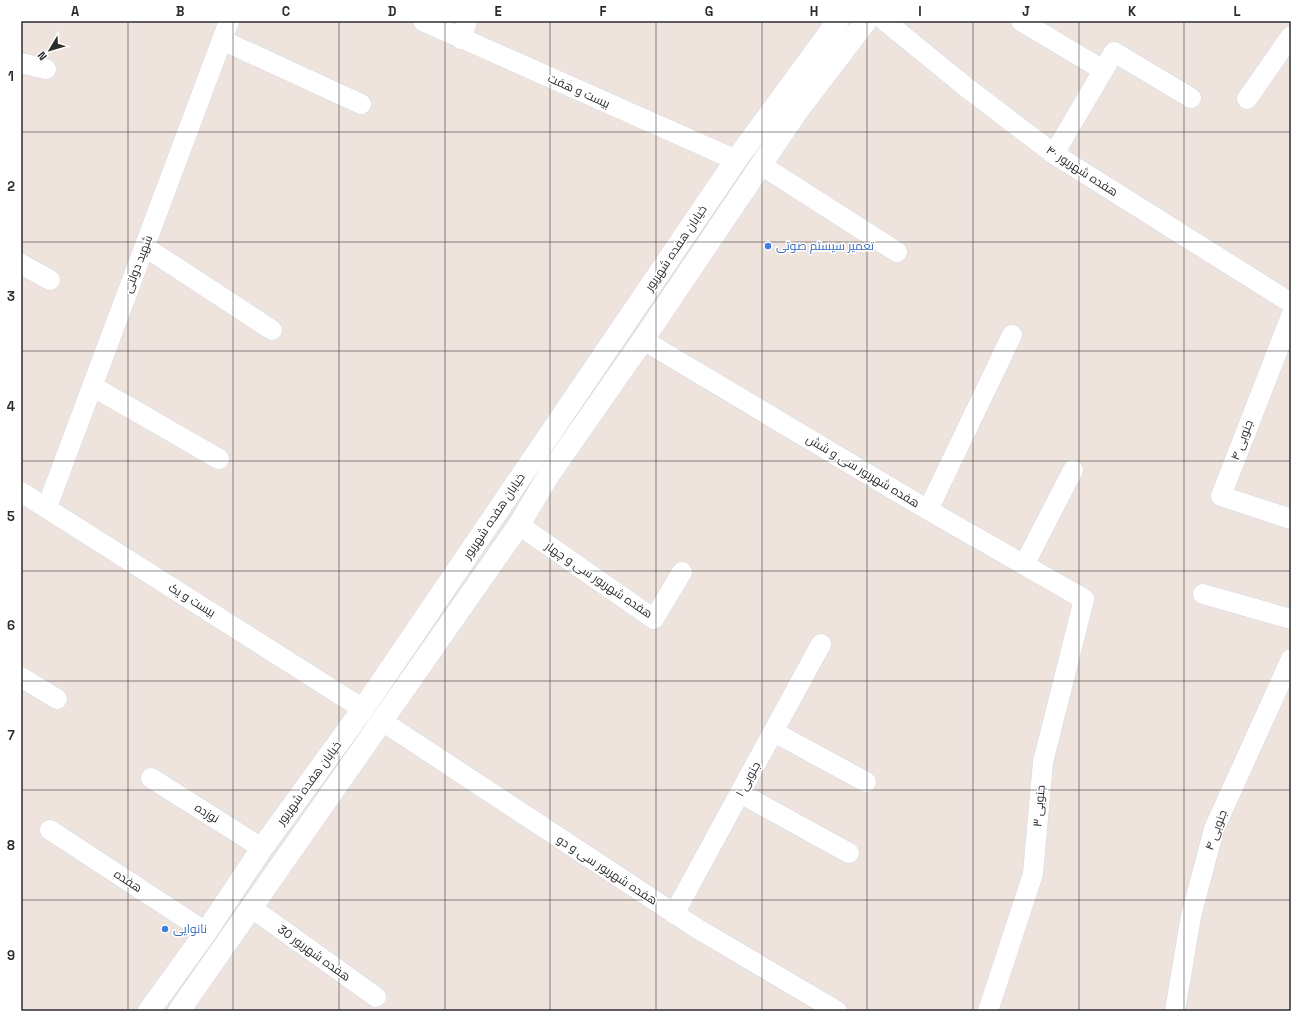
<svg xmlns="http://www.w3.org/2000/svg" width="1312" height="1032" font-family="'Space Grotesk',Cairo,sans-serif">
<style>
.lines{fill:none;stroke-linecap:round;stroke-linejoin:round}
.street-casing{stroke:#d2dae6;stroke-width:21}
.secondary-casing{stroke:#d2dae6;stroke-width:23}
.street{stroke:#fff;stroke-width:20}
.secondary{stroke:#fff;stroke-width:22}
.grid{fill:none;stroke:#2c2c2c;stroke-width:1;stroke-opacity:0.55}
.shop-dot{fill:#3f7fe0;stroke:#fff;stroke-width:1.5}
.labels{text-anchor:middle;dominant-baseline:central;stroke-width:3;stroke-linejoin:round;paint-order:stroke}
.street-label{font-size:12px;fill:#2c2c2c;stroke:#fff}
.shop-label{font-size:12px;fill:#366cbe;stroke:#fff;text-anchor:start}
.neatline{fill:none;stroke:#2c2c2c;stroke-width:1.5}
.grid-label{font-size:13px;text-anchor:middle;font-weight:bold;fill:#2c2c2c}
</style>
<rect width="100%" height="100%" fill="#efe3dd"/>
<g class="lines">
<g class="street-casing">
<path id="street" d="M423 21 736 160
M885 21 966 87 1054 154 1291 303
M1021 21 1103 70
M461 39 467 21
M222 40 361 104
M21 63 46 69
M1247 99 1291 36
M1054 154 1114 52 1191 98
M761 165 897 252
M145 247 272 330
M21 264 50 280
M1291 316 1221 496 1291 519
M643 340 928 510 1084 599 1043 762 1033 874 988 1011
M92 386 219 459
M21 492 363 709
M47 507 229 21
M928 510 1012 335
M519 525 654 619 682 572
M1024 565 1073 470
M1203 594 1291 619
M21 677 57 699
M382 721 698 929 837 1011
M774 732 866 782
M151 778 262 848
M740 793 849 853
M50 830 206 932
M252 908 376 997
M674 914 821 644
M1175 1011 1191 916 1214 829 1291 659"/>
</g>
<g class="secondary-casing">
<path id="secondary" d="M149 1011 206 932 262 848 363 709 736 160 838 21
M179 1011 519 525 548 476 643 340 798 110 866 21"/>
</g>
<use href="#street" class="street"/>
<use href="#secondary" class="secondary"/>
</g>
<path class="grid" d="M128 21V1011M233 21V1011M339 21V1011M445 21V1011M550 21V1011M656 21V1011M762 21V1011M867 21V1011M973 21V1011M1079 21V1011M1184 21V1011M21 132H1291M21 242H1291M21 351H1291M21 461H1291M21 571H1291M21 681H1291M21 790H1291M21 900H1291"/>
<g class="shop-dot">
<circle cx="768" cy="246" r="4"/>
<circle cx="165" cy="929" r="4"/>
</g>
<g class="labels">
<g class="street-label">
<text transform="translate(579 91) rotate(24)">بیست و هفت</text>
<text transform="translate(1082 171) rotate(33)">هفده شهریور ۴۰</text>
<text transform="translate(676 248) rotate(-56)">خیابان هفده شهریور</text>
<text transform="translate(138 264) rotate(-69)">شهید دولتی</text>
<text transform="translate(1242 440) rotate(-69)">جنوبی ۴</text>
<text transform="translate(863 471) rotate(31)">هفده شهریور سی و شش</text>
<text transform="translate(494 516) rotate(-56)">خیابان هفده شهریور</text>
<text transform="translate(599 580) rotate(34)">هفده شهریور سی و چهار</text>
<text transform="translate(192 600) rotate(32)">بیست و یک</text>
<text transform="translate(748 779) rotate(-61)">جنوبی ۱</text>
<text transform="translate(309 783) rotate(-54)">خیابان هفده شهریور</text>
<text transform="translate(1039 806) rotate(-85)">جنوبی ۳</text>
<text transform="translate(207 813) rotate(32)">نوزده</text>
<text transform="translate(1216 830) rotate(-70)">جنوبی ۴</text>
<text transform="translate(607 870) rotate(33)">هفده شهریور سی و دو</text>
<text transform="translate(128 881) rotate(33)">هفده</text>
<text transform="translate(314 953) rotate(36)">هفده شهریور 30</text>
</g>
<g class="shop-label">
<text x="776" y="246">تعمیر سیستم صوتی</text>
<text x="173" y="929">نانوایی</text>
</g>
</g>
<rect width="1312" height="1032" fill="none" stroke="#ffffff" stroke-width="44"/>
<g transform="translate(50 50) rotate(232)" stroke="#ffffff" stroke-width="3" paint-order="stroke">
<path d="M0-3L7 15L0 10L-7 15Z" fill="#2c2c2c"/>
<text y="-6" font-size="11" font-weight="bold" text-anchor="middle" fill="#2c2c2c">N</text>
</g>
<rect x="22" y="22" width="1268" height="988" class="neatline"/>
<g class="grid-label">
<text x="75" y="16">A</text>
<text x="180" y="16">B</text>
<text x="286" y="16">C</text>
<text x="392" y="16">D</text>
<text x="498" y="16">E</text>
<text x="603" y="16">F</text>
<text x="709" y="16">G</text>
<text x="814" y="16">H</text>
<text x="920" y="16">I</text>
<text x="1026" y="16">J</text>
<text x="1132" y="16">K</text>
<text x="1237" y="16">L</text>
<text x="11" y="81">1</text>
<text x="11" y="191">2</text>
<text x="11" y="301">3</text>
<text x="11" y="411">4</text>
<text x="11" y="521">5</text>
<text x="11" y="630">6</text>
<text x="11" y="740">7</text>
<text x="11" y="850">8</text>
<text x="11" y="960">9</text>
</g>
</svg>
